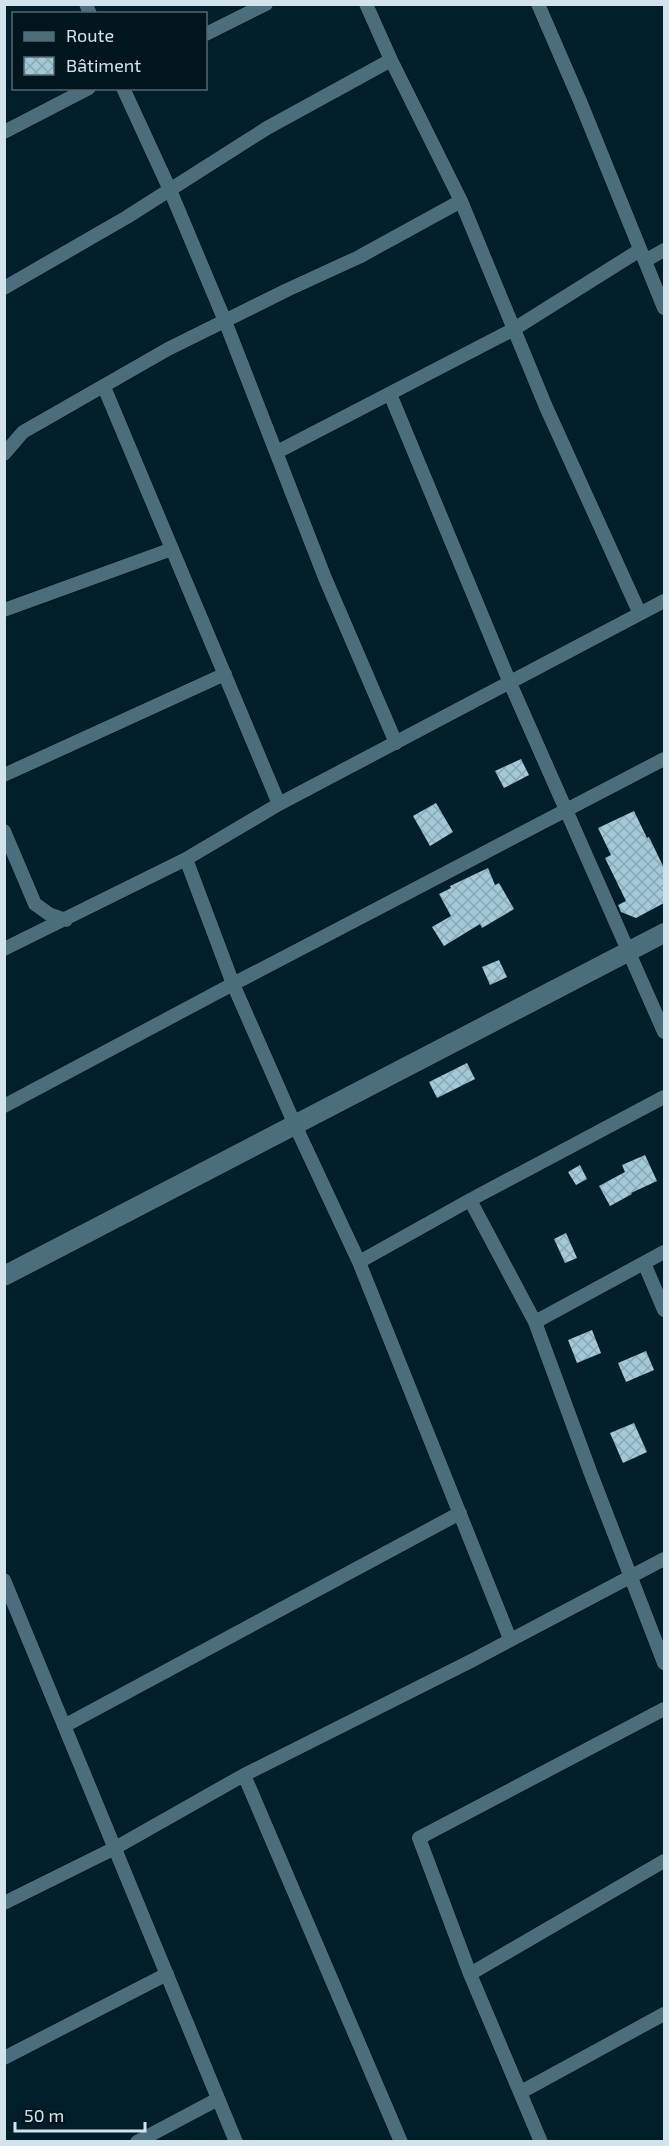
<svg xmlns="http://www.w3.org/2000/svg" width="669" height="2146" font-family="'Exo 2',sans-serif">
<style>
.building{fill:url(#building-cross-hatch)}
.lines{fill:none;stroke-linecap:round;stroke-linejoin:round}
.street-casing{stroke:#000810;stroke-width:15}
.secondary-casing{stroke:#000810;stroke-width:21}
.street{stroke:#4b6e7c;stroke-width:14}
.secondary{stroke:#4b6e7c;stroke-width:20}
</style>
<defs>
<pattern id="building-cross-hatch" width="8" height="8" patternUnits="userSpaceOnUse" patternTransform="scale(1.5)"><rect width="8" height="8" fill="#a2c9d8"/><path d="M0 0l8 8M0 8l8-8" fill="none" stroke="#89a8b4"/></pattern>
</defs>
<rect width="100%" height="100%" fill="#001f2b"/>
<path class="building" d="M521 759 529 775 504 788 495 771Z
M436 803 453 832 430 846 413 816Z
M634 811 647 838 649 837 664 868V903L636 918 621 912 618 905 626 901 605 858 611 855 598 828Z
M488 868 495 885 499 883 514 909 482 928 480 924 444 946 432 927 451 916 439 894 451 888 450 886Z
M499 960 507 977 490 985 482 967Z
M467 1063 475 1079 437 1098 429 1082Z
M645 1155 657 1181 631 1193 632 1194 610 1206 599 1186 625 1172 622 1165Z
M580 1165 587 1179 576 1185 568 1172Z
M566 1233 577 1258 565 1263 554 1239Z
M592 1330 601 1353 577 1363 568 1340Z
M646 1351 654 1370 626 1382 618 1363Z
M634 1423 647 1452 623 1463 610 1433Z"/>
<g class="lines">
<g class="street-casing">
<path id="street" d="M86 4 90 14
M366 4 391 60 461 201 546 407 640 614
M538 4 580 101 664 308
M206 34 266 4
M123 88 170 190 225 321 325 578 396 743
M4 132 89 88
M645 261 664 250
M4 288 127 217 267 128 391 60
M104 387 279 804
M390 394 510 683 664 1032
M277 452 514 329 640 250
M4 454 23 432 168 349 287 290 359 257 461 201
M4 610 172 549
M4 775 225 674
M4 831 35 904 49 914 66 920
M186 859 233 984 295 1125 359 1262 510 1639
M4 949 186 859 279 804 664 601
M4 1106 233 984 664 759
M470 1200 535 1322 591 1474 664 1663
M359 1262 470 1200 664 1097
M644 1263 664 1310
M535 1322 664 1252
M4 1580 236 2142
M64 1726 460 1513
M244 1775 401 2142
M4 1903 115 1848 244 1775 471 1661 664 1559
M470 1974 664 1861
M4 2058 167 1974
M521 2092 664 2014
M137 2142 218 2099
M541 2142 470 1974 419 1838 664 1709"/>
</g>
<g class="secondary-casing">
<path id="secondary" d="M4 1276 664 933"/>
</g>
<use href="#street" class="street"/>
<use href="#secondary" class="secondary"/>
</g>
<rect width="669" height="2146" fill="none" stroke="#d1e4ec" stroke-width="12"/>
<rect x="12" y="12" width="195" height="78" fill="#00151e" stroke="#546870" stroke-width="1.5"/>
<rect x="24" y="32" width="30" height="9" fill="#4b6e7c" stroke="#546870" stroke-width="1.5"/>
<text x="66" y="42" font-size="18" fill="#d1e4ec">Route</text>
<rect x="24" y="57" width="30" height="18" fill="url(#building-cross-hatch)" stroke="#546870" stroke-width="1.5"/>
<text x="66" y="72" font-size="18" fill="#d1e4ec">Bâtiment</text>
<path d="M15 2122v9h130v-9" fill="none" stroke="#d1e4ec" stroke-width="3"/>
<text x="24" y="2122" font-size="18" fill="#d1e4ec" stroke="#00151e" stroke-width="4.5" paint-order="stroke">50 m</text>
</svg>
